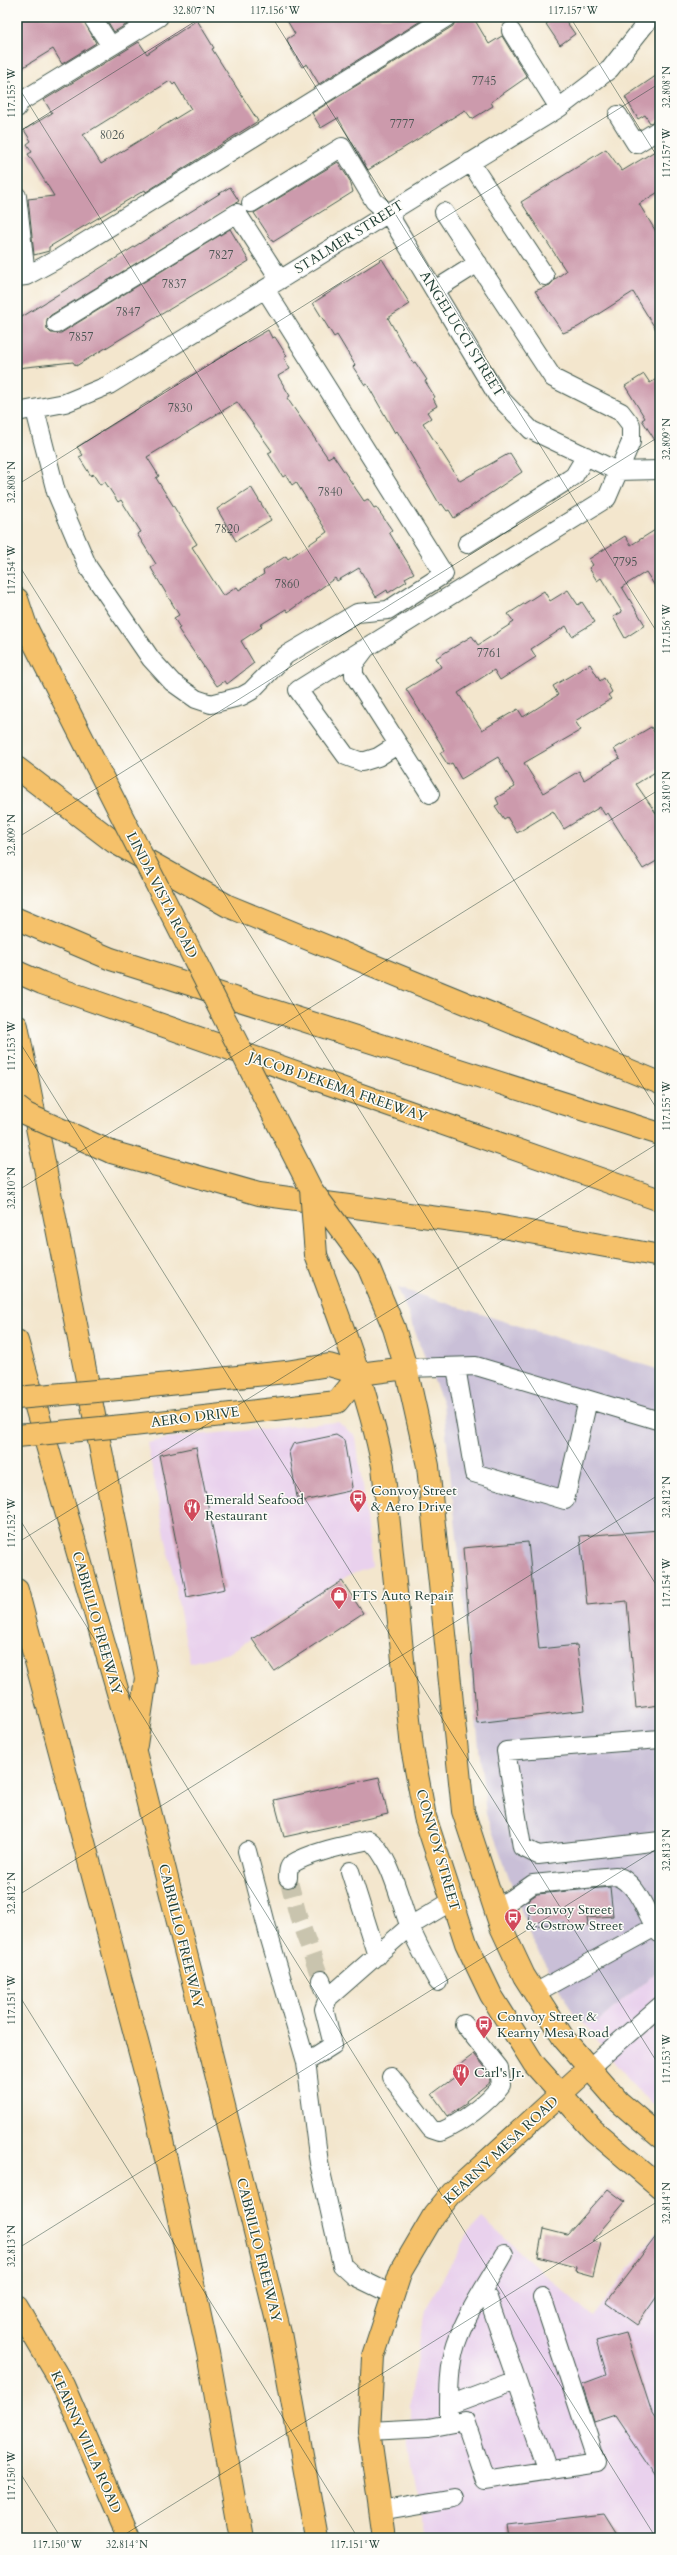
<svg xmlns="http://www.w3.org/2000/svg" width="677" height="2555" font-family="Cardo,serif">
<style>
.built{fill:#e9d1ed}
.industrial{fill:#c9bfd7}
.building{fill:#cc9aac;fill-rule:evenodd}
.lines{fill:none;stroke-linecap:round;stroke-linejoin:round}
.minor-tunnel{stroke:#c9c4ae;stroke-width:18;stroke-dasharray:18 9;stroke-linecap:butt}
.minor-casing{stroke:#3f564b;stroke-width:20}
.major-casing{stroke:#3f564b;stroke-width:24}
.highway-casing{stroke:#3f564b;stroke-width:24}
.minor{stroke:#fff;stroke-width:18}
.major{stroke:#f5c16b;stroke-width:22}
.highway{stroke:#f5c16b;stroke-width:22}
.major-bridge-casing{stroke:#3f564b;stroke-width:24;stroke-linecap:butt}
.highway-bridge-casing{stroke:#3f564b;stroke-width:24;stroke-linecap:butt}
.major-bridge{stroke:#f5c16b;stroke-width:22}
.highway-bridge{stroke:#f5c16b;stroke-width:22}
.ticks{fill:none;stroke:#1f3d34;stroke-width:1;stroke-opacity:0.45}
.labels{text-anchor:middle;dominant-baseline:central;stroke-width:3;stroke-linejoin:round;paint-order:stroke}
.number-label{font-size:12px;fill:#4a5452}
.street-label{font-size:14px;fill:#1f3d34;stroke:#fdfcf7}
.poi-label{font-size:14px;fill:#1f3d34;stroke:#fdfcf7;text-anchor:start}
.neatline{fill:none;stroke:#1f3d34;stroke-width:1.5}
.ticks-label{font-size:10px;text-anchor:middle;fill:#1f3d34}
</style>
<rect width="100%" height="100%" fill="#fdfcf7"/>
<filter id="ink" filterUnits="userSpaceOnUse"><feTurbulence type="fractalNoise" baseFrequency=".025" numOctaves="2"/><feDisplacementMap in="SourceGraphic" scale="8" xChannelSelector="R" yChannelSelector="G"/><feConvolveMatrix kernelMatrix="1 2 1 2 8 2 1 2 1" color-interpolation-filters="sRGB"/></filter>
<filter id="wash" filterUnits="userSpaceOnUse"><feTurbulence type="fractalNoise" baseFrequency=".012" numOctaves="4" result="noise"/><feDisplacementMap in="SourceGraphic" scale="16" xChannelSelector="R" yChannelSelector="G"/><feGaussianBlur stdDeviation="0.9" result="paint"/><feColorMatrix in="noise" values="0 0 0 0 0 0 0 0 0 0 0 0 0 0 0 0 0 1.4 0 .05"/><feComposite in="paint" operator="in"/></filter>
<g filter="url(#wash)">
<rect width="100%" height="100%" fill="#f3e6cd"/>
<path class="built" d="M338 1422 356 1437 372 1567 349 1575 229 1653 190 1663 147 1443 175 1437Z
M660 1969V2110L642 2095 583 2023H596Z
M482 2218 593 2317 660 2228V2538H425L410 2443V2396L425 2310 470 2231Z"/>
<path class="industrial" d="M398 1288 660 1370V1969L596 2023H583L573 2012 531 1938 486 1814 443 1404Z"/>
<g id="blocks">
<path class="building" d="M17 17H82L96 43 62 64 53 49 17 71Z
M105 17H139L114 32Z
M285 17H427L319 84 307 64 302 67 289 45 287 39 295 34Z
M457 17H473L489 44 502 36 527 77 491 102 493 106 472 119 465 110 368 170 338 118 321 128 312 113 453 26Z
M556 17H563L575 34 560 45 546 24Z
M197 20 214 48 212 49 258 121 146 192 145 190 49 247V251L34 255 28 199 54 196 28 154 32 152 27 144 31 141 24 130 52 113 44 100 139 42 147 54ZM170 81 173 85 175 83 191 109 101 164 83 135Z
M660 73V119L650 123 645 115 638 119 625 97Z
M660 148V191L639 204 660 238V336L633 292 578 327 563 333 535 291 550 285 555 279 566 271 521 202 606 149 622 171Z
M338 162 350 181 353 192 273 242 254 213Z
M230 187 239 201 51 315 47 319V329L51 333H61L230 229 249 261 76 366 73 362 17 368V320Z
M382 259 410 304 388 318 413 363 415 362 427 380 425 381 435 397 433 398 437 406 427 412 431 418 423 423 460 481 510 453 522 472 454 518 449 510 447 511 442 504 440 505 397 431 395 433 367 384 365 385 353 367 355 365 337 335 334 337 313 303Z
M268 330 272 338 275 337 287 356 284 358 290 369 278 376 290 396 287 398 328 458 333 455 364 501 368 499 374 508 376 507 392 530 389 532 414 573 405 578 407 581 388 593 387 590 376 597 359 568 337 581 335 578 288 612 286 609 260 625 262 627 241 641 254 663 227 684 225 681 217 686 178 629 180 628 174 618 179 615 151 568 156 564 137 534 141 532 121 500 118 502 105 482 100 485 93 474 91 476 79 457 83 455 77 447 222 356ZM237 402 272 451 268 453 283 477 286 475 292 485 296 482 327 532 288 559 286 556 263 571 264 574 239 590 237 587 223 596 192 547 197 544 156 478 159 476 147 457Z
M644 374 650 383 660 377V448L642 420 645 418 625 386Z
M251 487 271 520 236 541 217 509Z
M660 527V594L646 572 622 587 645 625 625 638 613 617 622 612 601 578 597 581 589 568 593 565 589 559 625 536 631 545Z
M568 590 578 605 582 602 595 622 572 636 566 626 531 649 536 657 500 680 494 670 458 693 482 730 518 709 523 717 558 695 553 686 590 664 600 681 604 678 612 692 608 695 611 699 575 721 581 730 524 763 543 793 579 771 584 780 620 758 614 749 651 727 660 742V769L636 784 660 819V859L643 869 608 813 605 815 600 807 564 829 553 811 517 833 507 817 504 819 495 806 499 804 496 798 515 787 498 757 461 779 452 763 448 765 440 753 444 751 441 744 406 689 441 667 436 658 472 636 478 645 514 622 508 614 544 591 550 601Z
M336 1435 344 1440 352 1487 349 1491 303 1501 297 1497 289 1452 293 1444Z
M196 1447 225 1589 187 1597 159 1455Z
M660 1530V1705L636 1708 627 1601 587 1605 580 1536Z
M528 1542 539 1649 577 1645 585 1710 477 1723 463 1548Z
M342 1581 363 1613 274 1671 252 1639Z
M379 1777 388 1814 284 1837 274 1800Z
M610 1887 613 1916 587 1918 588 1925 564 1927V1923L530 1926 528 1900 537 1894Z
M474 2054 489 2072 490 2082 466 2101 467 2103 448 2116 432 2094 459 2074 454 2069Z
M608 2189 625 2202 592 2241 601 2243 593 2276 575 2271 576 2267 538 2257 543 2229 567 2235Z
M660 2231V2292L637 2325 606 2303Z
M626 2333 652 2413 660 2426V2482L615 2415 594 2422 582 2384 606 2375 596 2341Z
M604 2514 619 2538H510L508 2525Z"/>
</g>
</g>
<g filter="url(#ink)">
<use href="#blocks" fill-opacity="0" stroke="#3f564b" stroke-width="1"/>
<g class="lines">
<path class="minor-tunnel" d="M288 1878 299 1919 321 1980"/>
<g class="minor-casing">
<path id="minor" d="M92 17 111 46
M511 31 559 108
M17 108 20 102 159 17
M618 115 636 144 660 129
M470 162 545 276
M17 196 26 276 17 277
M251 203 342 147 374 201 388 213 497 395 531 430 617 471 660 470
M26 276 61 257 447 17
M435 290 478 263
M56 324 237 213 280 280
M35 410 56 492 88 567 151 659 172 682 196 699 211 704 242 696 251 691 286 655 357 613 388 610 444 574 265 289
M17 412 65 403 109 385 559 108 610 69 651 17
M467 544 568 480 574 476 586 456
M362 650 298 690 346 756 362 762 378 757 397 745
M430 794 354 675V664L366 648 607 498 631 442V425L621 412 553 378 444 212
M456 1367 474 1473 565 1500 588 1400
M406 1368 476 1366 660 1421
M660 1739 506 1751 522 1847 538 1855 660 1841
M247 1851 270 1939 306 2062 333 2045 324 2009 328 1998 410 1926 452 1901
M350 1871 377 1956
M288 1878C288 1873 288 1867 292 1864 310 1852 348 1845 369 1840 391 1855 400 1903 410 1927 418 1946 428 1964 438 1982
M494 1907 512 1899 533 1884 616 1876C636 1881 645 1910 655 1927
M321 1980 328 1998
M535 1993 655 1927 660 1934
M306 2062 319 2163 342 2265 354 2276 393 2295
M589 2068 660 2006
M391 2077 431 2129 440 2132C461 2123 488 2103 501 2085L499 2068 464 2024
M482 2294 488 2298 548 2471
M449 2405 516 2380
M449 2423C449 2397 448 2369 456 2344 467 2312 488 2283 504 2254
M369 2431 428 2428 465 2421 485 2480 597 2463 542 2297
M380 2511 455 2498"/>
</g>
<g class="major-casing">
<path id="major" d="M17 599 27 629
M316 1255C342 1325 368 1393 383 1466L412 1748 425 1817 466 1943 491 1995 534 2064 593 2130 660 2187
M368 1266 394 1328 406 1368 428 1466 463 1811 501 1927 524 1976 564 2039 618 2101 660 2137
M130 1388 286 1372 329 1365 360 1374 406 1368
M133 1425 337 1402 360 1374
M17 2307 63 2385 129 2538
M384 2538 369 2431 373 2357 401 2271 434 2215 452 2193 589 2068"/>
</g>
<g class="highway-casing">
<path id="highway" d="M17 768 114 842 228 906 660 1083
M17 919 111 959 660 1134
M17 972 42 983 660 1200
M17 1026 146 1678 136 1745
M111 1152 259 1194 497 1226 660 1256
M17 1341 135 1752 203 2021 280 2333 317 2538
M17 1590 156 2113 208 2353 241 2538"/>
</g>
<use href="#minor" class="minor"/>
<use href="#major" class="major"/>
<use href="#highway" class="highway"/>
<g class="major-bridge-casing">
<path id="major-bridge" d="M27 629 311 1189 368 1266
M311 1189 316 1255
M17 1398 130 1388
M17 1436 133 1425"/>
</g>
<g class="highway-bridge-casing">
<path id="highway-bridge" d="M17 1107 26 1114 111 1152"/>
</g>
<use href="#major-bridge" class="major-bridge"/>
<use href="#highway-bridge" class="highway-bridge"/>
</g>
</g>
<path class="ticks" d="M272 17 660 637M570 17 660 161M17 85 660 1114M17 133 202 17M17 485 660 83M17 562 660 1591M17 838 660 436M17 1038 660 2067M17 1191 660 789M17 1515 656 2538M17 1543 660 1142M17 1896 660 1494M17 1992 358 2538M17 2249 660 1847M17 2468 61 2538M119 2538 660 2200"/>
<defs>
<g id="bus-pin" transform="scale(0.9)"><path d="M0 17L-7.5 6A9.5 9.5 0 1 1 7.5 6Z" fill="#d1495b" stroke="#fdfcf7"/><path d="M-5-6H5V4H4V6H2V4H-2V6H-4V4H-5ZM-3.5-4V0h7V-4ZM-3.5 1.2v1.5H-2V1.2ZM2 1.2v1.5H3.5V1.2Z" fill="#fff"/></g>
<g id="restaurant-pin" transform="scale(0.9)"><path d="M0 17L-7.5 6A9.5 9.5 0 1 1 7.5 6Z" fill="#d1495b" stroke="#fdfcf7"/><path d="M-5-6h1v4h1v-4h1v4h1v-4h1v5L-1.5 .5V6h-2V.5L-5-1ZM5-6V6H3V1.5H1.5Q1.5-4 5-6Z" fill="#fff"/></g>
<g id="shop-pin" transform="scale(0.9)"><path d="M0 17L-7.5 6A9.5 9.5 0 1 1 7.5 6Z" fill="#d1495b" stroke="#fdfcf7"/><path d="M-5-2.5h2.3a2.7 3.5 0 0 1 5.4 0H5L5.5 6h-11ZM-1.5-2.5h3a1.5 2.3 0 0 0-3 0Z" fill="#fff"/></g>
</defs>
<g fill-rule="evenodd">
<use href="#bus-pin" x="358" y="1498"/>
<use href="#restaurant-pin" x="192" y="1507"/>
<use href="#shop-pin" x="339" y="1595"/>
<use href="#bus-pin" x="513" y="1917"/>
<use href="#bus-pin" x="484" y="2024"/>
<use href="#restaurant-pin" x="461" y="2072"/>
</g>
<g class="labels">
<g class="number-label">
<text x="484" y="81">7745</text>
<text x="402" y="124">7777</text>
<text x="112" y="135">8026</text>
<text x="221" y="255">7827</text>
<text x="174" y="284">7837</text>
<text x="128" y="312">7847</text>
<text x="81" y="337">7857</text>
<text x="180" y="408">7830</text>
<text x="330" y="492">7840</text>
<text x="227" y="529">7820</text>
<text x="625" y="562">7795</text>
<text x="287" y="584">7860</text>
<text x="489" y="653">7761</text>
</g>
<g class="street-label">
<text transform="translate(349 237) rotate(-32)">STALMER STREET</text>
<text transform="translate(462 334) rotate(58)">ANGELUCCI STREET</text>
<text transform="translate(162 895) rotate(63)">LINDA VISTA ROAD</text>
<text transform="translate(338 1087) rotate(19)">JACOB DEKEMA FREEWAY</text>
<text transform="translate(195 1417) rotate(-7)">AERO DRIVE</text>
<text transform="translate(97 1623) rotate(74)">CABRILLO FREEWAY</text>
<text transform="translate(438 1850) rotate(74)">CONVOY STREET</text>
<text transform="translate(181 1936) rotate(76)">CABRILLO FREEWAY</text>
<text transform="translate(501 2150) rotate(-43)">KEARNY MESA ROAD</text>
<text transform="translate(259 2250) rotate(76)">CABRILLO FREEWAY</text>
<text transform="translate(86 2442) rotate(66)">KEARNY VILLA ROAD</text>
</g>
<g class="poi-label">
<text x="371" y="1490">Convoy Street<tspan x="371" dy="16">&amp; Aero Drive</tspan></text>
<text x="205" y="1499">Emerald Seafood<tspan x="205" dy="16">Restaurant</tspan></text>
<text x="352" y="1595">FTS Auto Repair</text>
<text x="526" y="1909">Convoy Street<tspan x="526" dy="16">&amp; Ostrow Street</tspan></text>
<text x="497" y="2016">Convoy Street &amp;<tspan x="497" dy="16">Kearny Mesa Road</tspan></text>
<text x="474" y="2072">Carl's Jr.</text>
</g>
</g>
<rect width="677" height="2555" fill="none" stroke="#fdfcf7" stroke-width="44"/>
<rect x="22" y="22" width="633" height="2511" class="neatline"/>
<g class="ticks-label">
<text x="194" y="14">32.807°N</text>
<text x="275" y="14">117.156°W</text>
<text x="573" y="14">117.157°W</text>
<text transform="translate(666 87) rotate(-90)" y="4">32.808°N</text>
<text transform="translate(11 93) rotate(-90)" y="4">117.155°W</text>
<text transform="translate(666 153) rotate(-90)" y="4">117.157°W</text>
<text transform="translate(666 439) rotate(-90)" y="4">32.809°N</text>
<text transform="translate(11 482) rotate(-90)" y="4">32.808°N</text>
<text transform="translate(11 570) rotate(-90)" y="4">117.154°W</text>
<text transform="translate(666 629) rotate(-90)" y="4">117.156°W</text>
<text transform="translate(666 792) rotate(-90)" y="4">32.810°N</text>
<text transform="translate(11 835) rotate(-90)" y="4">32.809°N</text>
<text transform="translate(11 1046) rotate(-90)" y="4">117.153°W</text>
<text transform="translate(666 1106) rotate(-90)" y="4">117.155°W</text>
<text transform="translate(11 1188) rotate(-90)" y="4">32.810°N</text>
<text transform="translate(666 1497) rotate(-90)" y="4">32.812°N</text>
<text transform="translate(11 1523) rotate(-90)" y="4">117.152°W</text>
<text transform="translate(666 1583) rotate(-90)" y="4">117.154°W</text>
<text transform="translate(666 1850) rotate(-90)" y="4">32.813°N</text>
<text transform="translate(11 1893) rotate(-90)" y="4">32.812°N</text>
<text transform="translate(11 2000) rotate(-90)" y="4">117.151°W</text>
<text transform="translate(666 2059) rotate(-90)" y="4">117.153°W</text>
<text transform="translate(666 2203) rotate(-90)" y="4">32.814°N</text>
<text transform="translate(11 2246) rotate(-90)" y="4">32.813°N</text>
<text transform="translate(11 2476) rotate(-90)" y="4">117.150°W</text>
<text x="57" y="2548">117.150°W</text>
<text x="127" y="2548">32.814°N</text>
<text x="355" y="2548">117.151°W</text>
</g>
</svg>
